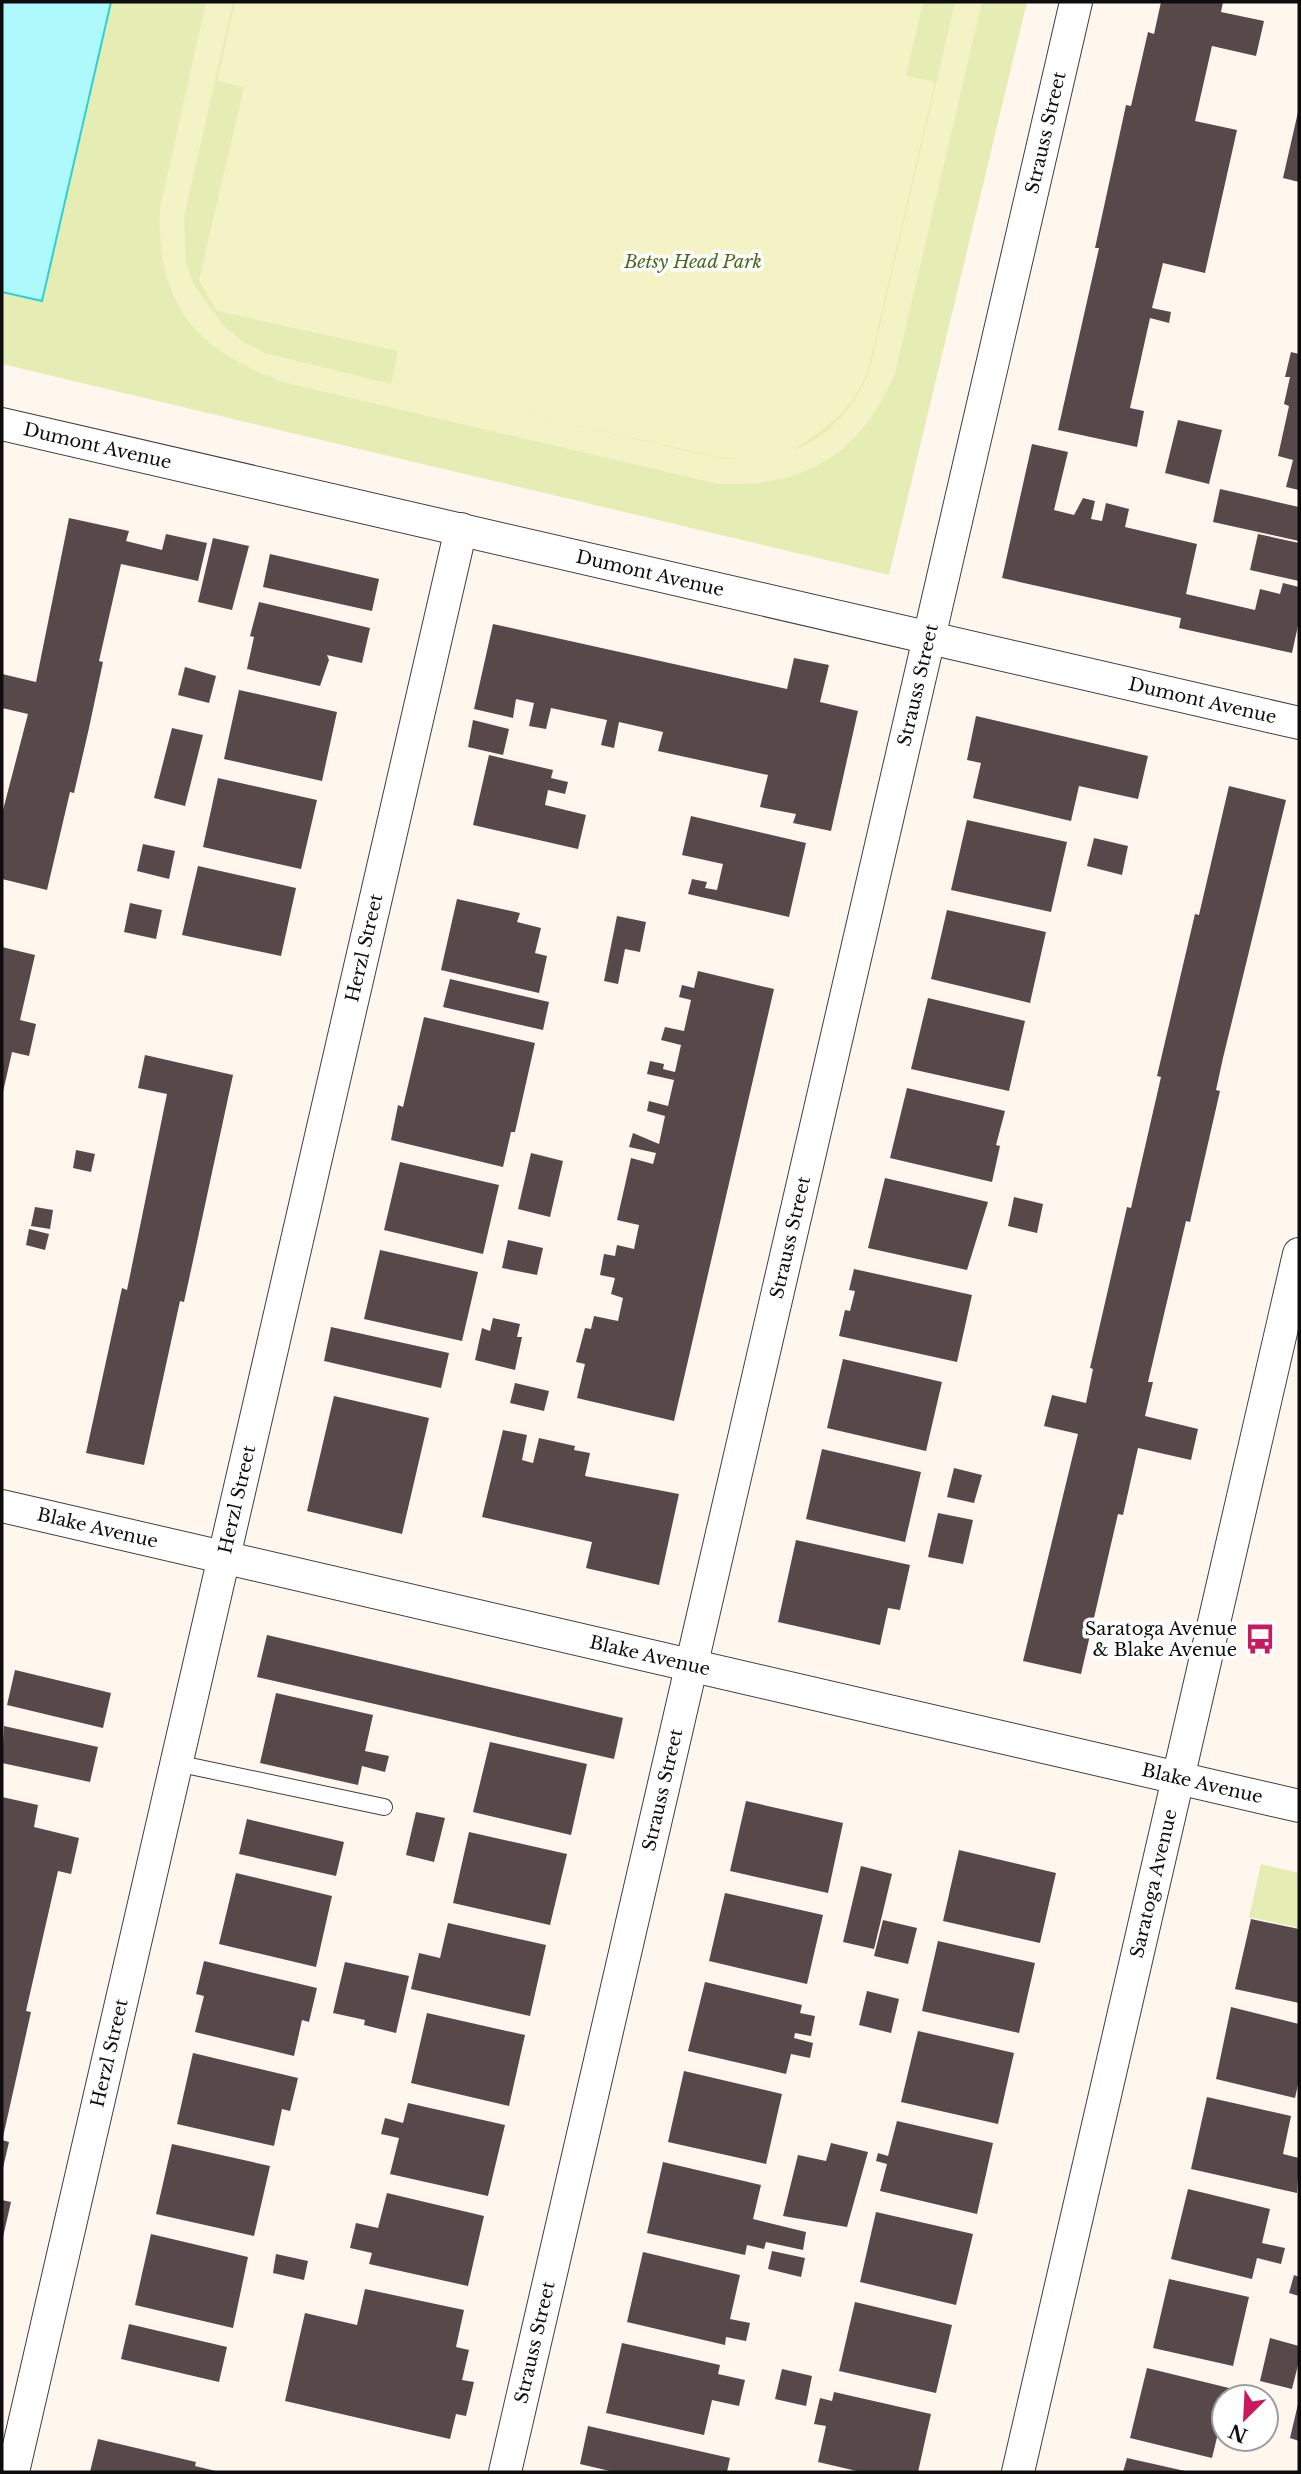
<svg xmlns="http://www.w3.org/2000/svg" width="1301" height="2474" font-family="'Libre Baskerville',serif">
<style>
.green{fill:#e5edb4}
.pitch{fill:#f3f3c6;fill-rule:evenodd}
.water{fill:#aef9fb;stroke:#2ed0d8;stroke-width:2}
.building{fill:#574949}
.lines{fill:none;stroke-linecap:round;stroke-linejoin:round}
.lane-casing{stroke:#404040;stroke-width:18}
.street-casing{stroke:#404040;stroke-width:34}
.lane{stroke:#fff;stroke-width:16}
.street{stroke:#fff;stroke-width:32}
.labels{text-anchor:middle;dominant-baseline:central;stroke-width:7;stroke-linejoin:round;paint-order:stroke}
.street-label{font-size:18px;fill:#0d0d0d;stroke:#fff}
.park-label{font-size:18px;font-style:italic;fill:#466b18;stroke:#fff}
.poi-label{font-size:18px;fill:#0d0d0d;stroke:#fff;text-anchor:end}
</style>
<rect width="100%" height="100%" fill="#fff6ee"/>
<path class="green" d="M2 2H1027L889 575 2 364Z
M1261 1864 1299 1873V1928L1249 1917Z"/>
<path class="pitch" d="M206 2H233L184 217 186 264 194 285 223 325 242 341 265 353 391 384 398 351 217 311 199 280 244 87 217 81 235 2H923L906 76 935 82 868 371C848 417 830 424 794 450 830 436 854 407 869 372L955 2H982L895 373C862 453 805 488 719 484L287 383C197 352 156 306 160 208ZM484 404 722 458 742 459H722Z"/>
<path class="water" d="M2 2H111L42 301 2 292Z"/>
<path class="building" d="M1161 2H1223L1221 12 1264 21 1256 56 1212 46 1195 121 1237 130 1205 273 1163 263 1152 308 1171 312 1169 323 1150 318 1130 408 1144 411 1137 447 1058 430 1099 248H1095L1126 105 1131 106 1148 32 1154 34Z
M1298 112H1299V182L1283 178Z
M1291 352 1299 354V490L1286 487 1293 460 1278 456 1289 406 1284 404 1290 377H1285Z
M1178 420 1222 430 1209 484 1165 473Z
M1032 444 1068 452 1054 510 1074 515 1083 498 1095 501 1091 519 1102 521 1106 503 1129 509 1125 527 1197 544 1186 594 1255 610 1260 589 1280 594 1283 583 1299 587V621L1292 653 1179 628 1181 618 1002 578Z
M1220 489 1299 507V541L1213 522Z
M69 518 129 531 126 541 162 550 166 534 207 543 198 581 121 564 99 661 103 662 89 728 74 793 70 792 47 890 2 879V814L28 714 2 708V674L36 682Z
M1258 534 1299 543V581L1250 570Z
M213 538 249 546 232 610 198 602Z
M270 554 379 579 372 611 263 587Z
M259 602 370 628 362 663 327 655 329 660 320 686 247 669 254 637 250 636Z
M493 624 787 689 794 658 829 665 820 702 858 711 831 831 793 823 796 814 760 807 768 775 658 751 663 732 619 722 614 748 601 745 607 720 551 708 546 729 529 726 534 703 516 699 513 718 474 709Z
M185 667 216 676 209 703 178 695Z
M239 690 337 712 322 781 224 759Z
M976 716 1148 756 1138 799 1079 786 1071 821 973 798 981 763 967 760Z
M473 720 509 729 503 755 468 747Z
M172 728 203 735 185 806 154 798Z
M489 755 553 770 551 778 568 782 565 794 548 790 545 805 586 815 578 849 473 825Z
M218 778 317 800 301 869 203 847Z
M1229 786 1286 800 1223 1058 1216 1090 1220 1091 1190 1222 1186 1221 1148 1382H1153L1145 1416 1198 1429 1191 1460 1138 1448 1123 1515 1118 1514 1081 1674 1023 1661 1078 1434 1044 1426 1052 1395 1086 1403 1093 1369 1090 1368 1127 1207 1131 1208 1161 1077 1157 1076 1172 1012 1195 914 1199 915Z
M691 816 806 843 789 917 688 894 692 879 707 882 705 888 717 890 723 864 682 855Z
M967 820 1067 842 1051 912 951 890Z
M1094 838 1128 846 1122 875 1087 866Z
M143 844 175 851 169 879 137 871Z
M198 866 296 888 281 956 182 935Z
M457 899 520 913 517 922 541 928 535 953 547 956 539 993 441 970Z
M130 903 162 910 156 939 124 932Z
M947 910 1046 932 1030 1003 931 979Z
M617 916 646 922 640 952 625 949 618 984 604 981Z
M2 947 35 955 20 1020 36 1024 29 1056 12 1052 3 1092Z
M698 971 774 989 674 1421 577 1398 585 1364 576 1362 585 1328 591 1329 594 1316 618 1321 623 1298 611 1294 615 1278 600 1275 604 1254 615 1256 617 1245 634 1249 639 1225 617 1220 625 1185 631 1158 653 1164 656 1153 629 1147 633 1133 659 1144 665 1116 647 1111 649 1101 668 1106 674 1080 647 1074 650 1061 664 1064 663 1069 675 1072 681 1045 661 1040 665 1027 684 1031 691 1000 679 997 682 985 694 988Z
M450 979 549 1002 543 1030 443 1007Z
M928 998 1025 1021 1009 1091 911 1069Z
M424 1017 535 1043 515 1132H511L503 1167 391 1140 398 1105 403 1107Z
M145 1055 233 1075 191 1270 184 1302 180 1301 144 1465 86 1453 122 1288 127 1290 167 1094 138 1088Z
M907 1088 1005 1111 996 1145 1000 1146 992 1182 890 1158Z
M76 1150 95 1154 91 1172 73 1168Z
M531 1153 563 1161 550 1217 518 1209Z
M400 1162 499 1185 483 1254 384 1230Z
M885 1178 988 1202 967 1270 868 1248Z
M1014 1197 1043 1204 1037 1233 1008 1226Z
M35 1207 53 1210 50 1229 31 1226Z
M29 1229 49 1234 45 1250 26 1245Z
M508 1240 543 1248 537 1275 502 1268Z
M380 1250 478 1272 462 1341 364 1319Z
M854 1269 972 1295 957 1362 839 1336 845 1310 850 1311 855 1291 849 1290Z
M493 1318 520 1324 517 1337H522L515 1370 475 1360 482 1328 490 1331Z
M331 1327 449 1353 441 1388 324 1361Z
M843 1359 942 1382 926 1451 827 1428Z
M515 1383 549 1391 544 1411 510 1403Z
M334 1396 429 1418 402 1534 307 1511Z
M503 1430 527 1435 522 1460 533 1463 539 1438 575 1446 574 1450 590 1453 585 1476 679 1494 659 1585 586 1568 592 1542 482 1517Z
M822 1449 921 1472 905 1542 806 1519Z
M954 1468 982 1475 974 1503 947 1497Z
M938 1513 973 1520 963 1564 928 1557Z
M796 1540 910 1565 900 1610 888 1608 880 1645 778 1622Z
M267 1635 623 1718 614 1759 257 1677Z
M15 1670 111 1693 103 1728 7 1705Z
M276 1693 373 1715 365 1751 389 1756 385 1772 362 1766 358 1785 260 1763Z
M4 1726 98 1747 90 1782 2 1763Z
M490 1742 587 1764 571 1835 473 1812Z
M2 1797 38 1805 34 1827 79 1838 71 1874 58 1871 26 2011 31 2012 3 2137Z
M746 1801 843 1823 828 1893 730 1871Z
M416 1812 445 1818 434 1862 406 1855Z
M247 1819 344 1842 336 1876 239 1854Z
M469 1832 567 1854 550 1925 453 1903Z
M959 1850 1056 1873 1040 1943 943 1921Z
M861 1866 892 1874 874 1949 843 1942Z
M236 1873 332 1896 316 1967 219 1944Z
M725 1893 823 1915 807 1984 709 1961Z
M1251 1919 1299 1929V2003L1235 1989Z
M883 1920 917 1928 908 1964 874 1956Z
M448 1923 546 1945 530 2016 411 1989 419 1953 440 1958Z
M938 1941 1035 1963 1019 2033 922 2011Z
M204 1961 317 1988 309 2022 302 2020 294 2056 195 2032 204 1996 196 1994Z
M345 1962 409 1976 396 2033 364 2025 365 2020 333 2013Z
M705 1982 802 2005 800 2013 815 2016 811 2036 795 2033 794 2038 813 2043 810 2058 791 2054 786 2074 688 2051Z
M867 1991 899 1999 891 2033 859 2025Z
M1231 2007 1299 2024V2080L1295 2098 1216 2079Z
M427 2013 525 2035 509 2106 411 2083Z
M918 2031 1014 2053 998 2124 901 2102Z
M193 2053 298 2078 290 2111 282 2109 274 2146 177 2124Z
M684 2071 782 2094 766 2164 668 2142Z
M1207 2097 1291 2116 1283 2154 1299 2158 1297 2193 1191 2169Z
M408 2103 505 2125 488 2196 390 2174 399 2138 381 2134 385 2118 403 2123Z
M897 2121 993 2143 977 2214 880 2191 887 2164 876 2161 878 2153 888 2156Z
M2 2140 9 2142 3 2168H2Z
M831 2143 868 2152 847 2227 783 2216 798 2155 826 2161Z
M172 2144 270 2166 254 2236 156 2214Z
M663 2162 761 2185 753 2219 806 2232 803 2250 766 2242 764 2249 747 2245 745 2255 647 2233Z
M1188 2189 1270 2209 1262 2243 1285 2248 1281 2264 1257 2258 1252 2279 1171 2259Z
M387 2193 484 2216 468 2286 369 2264 372 2253 350 2248 356 2223 378 2228Z
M2 2200 11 2202 3 2237 2 2236Z
M876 2212 973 2234 956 2305 860 2282Z
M151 2234 248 2257 233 2328 135 2305Z
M772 2251 805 2258 801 2277 768 2269Z
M643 2252 740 2275 730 2319 750 2323 746 2341 726 2337 725 2345 627 2322Z
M276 2254 308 2261 304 2280 273 2273Z
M1294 2275 1299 2277V2296L1289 2293Z
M1169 2279 1249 2297 1233 2366 1153 2348Z
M365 2289 464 2310 456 2347 469 2350 462 2380 474 2382 466 2416 456 2414 450 2439 285 2401 305 2313 357 2325Z
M855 2302 952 2325 936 2393 839 2371Z
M129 2324 227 2347 219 2382 121 2359Z
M1270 2338 1299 2346V2361L1292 2389 1260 2381Z
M622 2343 720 2365 718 2374 745 2380 739 2406 712 2400 704 2435 606 2413Z
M1147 2368 1229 2388 1212 2458 1130 2438Z
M782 2369 812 2376 806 2406 775 2399Z
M834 2392 931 2414 918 2472H861L818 2462 826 2426 814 2424 820 2398 832 2401Z
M1298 2404H1299V2441L1290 2438Z
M588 2426 730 2458 727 2472H614L580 2464Z
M98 2439 196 2462 195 2466 220 2472H90Z
M1127 2458 1185 2471 1184 2472H1123Z"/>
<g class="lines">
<g class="lane-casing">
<path id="lane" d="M176 1763 384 1807"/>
</g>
<g class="street-casing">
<g id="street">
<path id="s1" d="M2 424 1299 723"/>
<path id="s2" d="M2 1506 1299 1806"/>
<path id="s3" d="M13 2472 461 529"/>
<path id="s4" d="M505 2472 1076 2"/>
<path id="s5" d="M1018 2472 1299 1254"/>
</g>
</g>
<use href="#lane" class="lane"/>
<use href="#street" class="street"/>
</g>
<defs>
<g id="bus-bare" transform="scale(2.415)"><path d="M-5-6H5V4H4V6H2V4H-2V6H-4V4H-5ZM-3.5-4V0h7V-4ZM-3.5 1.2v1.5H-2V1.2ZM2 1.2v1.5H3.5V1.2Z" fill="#c91a5f" stroke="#fff" stroke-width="2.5" paint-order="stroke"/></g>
</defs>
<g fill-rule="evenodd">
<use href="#bus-bare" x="1260" y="1639"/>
</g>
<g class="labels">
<g class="street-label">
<text stroke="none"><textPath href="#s4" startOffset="2401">Strauss Street</textPath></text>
<text stroke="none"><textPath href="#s1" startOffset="98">Dumont Avenue</textPath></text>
<text stroke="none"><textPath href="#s1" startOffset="665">Dumont Avenue</textPath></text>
<text stroke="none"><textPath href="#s4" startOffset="1834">Strauss Street</textPath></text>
<text stroke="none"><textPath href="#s1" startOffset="1232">Dumont Avenue</textPath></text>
<text stroke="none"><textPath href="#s3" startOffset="1564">Herzl Street</textPath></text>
<text stroke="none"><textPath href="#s4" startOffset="1267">Strauss Street</textPath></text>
<text stroke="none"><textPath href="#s3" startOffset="998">Herzl Street</textPath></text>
<text stroke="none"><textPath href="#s2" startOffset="98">Blake Avenue</textPath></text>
<text stroke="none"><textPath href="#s2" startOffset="665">Blake Avenue</textPath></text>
<text stroke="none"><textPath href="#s2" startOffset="1232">Blake Avenue</textPath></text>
<text stroke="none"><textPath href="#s4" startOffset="700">Strauss Street</textPath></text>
<text stroke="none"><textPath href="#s5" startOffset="604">Saratoga Avenue</textPath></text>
<text stroke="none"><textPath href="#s3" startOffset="430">Herzl Street</textPath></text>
<text stroke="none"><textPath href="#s4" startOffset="133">Strauss Street</textPath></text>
</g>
<g class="park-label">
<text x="693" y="262">Betsy Head Park</text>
</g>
<g class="poi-label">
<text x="1237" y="1629">Saratoga Avenue<tspan x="1237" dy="21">&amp; Blake Avenue</tspan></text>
</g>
</g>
<rect width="1301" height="2474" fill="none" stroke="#0d0d0d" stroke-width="7"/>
<g transform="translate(1245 2418) rotate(204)"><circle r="33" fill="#ffffff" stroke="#9e9e9e" stroke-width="2"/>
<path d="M0-5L12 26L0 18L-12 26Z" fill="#c91a5f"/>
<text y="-10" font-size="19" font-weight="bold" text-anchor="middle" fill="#0d0d0d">N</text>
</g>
</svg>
